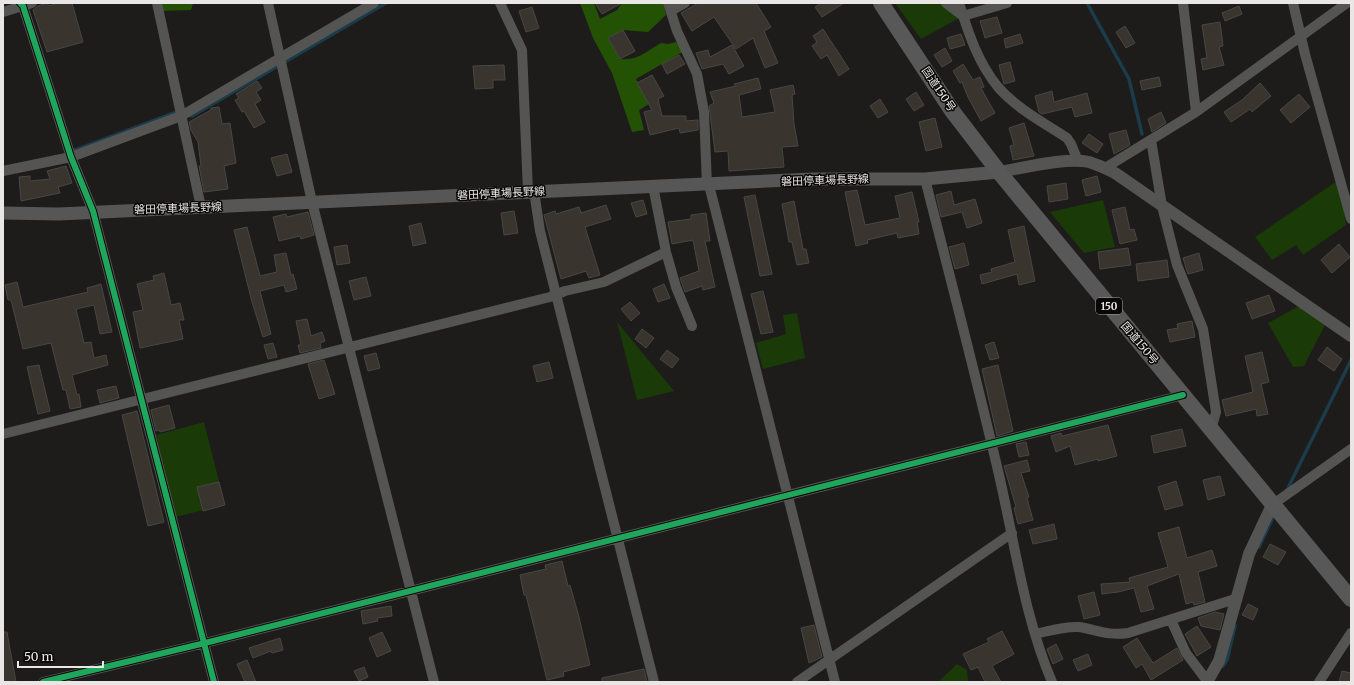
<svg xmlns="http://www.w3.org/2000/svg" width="1354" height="685" font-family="Merriweather,'Noto Sans JP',serif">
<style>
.green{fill:#1a3a07}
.forest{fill:#235204}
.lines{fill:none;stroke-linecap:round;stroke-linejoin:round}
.stream{stroke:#1a3c4b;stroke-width:3.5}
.building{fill:#39342d;stroke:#484745}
.minor{stroke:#545453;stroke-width:10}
.tertiary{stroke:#545453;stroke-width:12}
.secondary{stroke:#565656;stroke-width:13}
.trunk{stroke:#585858;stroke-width:16}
.cycleway-casing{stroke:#080606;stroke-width:8}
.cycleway{stroke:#20a55d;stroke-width:6}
.labels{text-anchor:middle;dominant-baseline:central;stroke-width:3;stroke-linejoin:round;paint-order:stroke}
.shield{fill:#080606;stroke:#a6a3a2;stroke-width:1}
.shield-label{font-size:10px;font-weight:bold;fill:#e9e6e5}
.street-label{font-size:11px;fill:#e9e6e5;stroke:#080606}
</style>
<rect width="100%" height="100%" fill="#1e1c1a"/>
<path class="green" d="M895 3H958L963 16 921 39Z
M1340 179 1346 225 1303 255 1296 245 1272 260 1255 237Z
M1103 200 1115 247 1084 253 1050 212Z
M1299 306 1326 323 1304 366 1293 367 1268 323Z
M797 313 805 358 763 369 756 343 786 334 783 315Z
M617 322 674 391 637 400Z
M204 422 225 505 175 517 156 435Z
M957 664 967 670 968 682H938Z"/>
<path class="forest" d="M157 3H193L191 10 158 11Z
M580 3H594L600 19 617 10 622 3H663L666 15 648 32 623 30 608 38 620 59C638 61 647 51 661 43L668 44 676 42 686 50 636 79 649 104 639 110 644 130 632 132 612 73 593 38Z"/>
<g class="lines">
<path class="stream" d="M1087 3 1129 79 1142 134
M187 115 192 116 386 3
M70 152 174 113 179 114
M1286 492 1351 360
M1259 547 1275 513
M1223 666 1227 660 1235 626"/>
</g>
<path class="building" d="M47 3 49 6 58 3H72L83 42 47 52 33 10 38 6Z
M595 3H622L602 14Z
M698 3H756L771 27 764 31 778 63 765 68 753 38 736 49 714 17 692 31 681 13Z
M821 3H844L822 17 815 7Z
M1239 6 1242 14 1225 21 1222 13Z
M532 7 539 28 526 32 519 11Z
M997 17 1002 33 985 38 980 21Z
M1220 22 1223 46 1219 47 1224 65 1203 70 1201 59 1207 58 1202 25Z
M1125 26 1135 43 1126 48 1116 32Z
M823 29 849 69 839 76 827 55 821 59 812 46 817 42 813 36Z
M623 30 635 51 620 59 608 38Z
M961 34 965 45 950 49 947 38Z
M1020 34 1023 43 1006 48 1004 39Z
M732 45 744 66 729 74 723 64 702 69 696 53 708 50 710 57Z
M945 48 952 61 942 67 934 55Z
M679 55 685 64 667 74 662 64Z
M1010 62 1015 81 1004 84 999 65Z
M963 64 973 80 980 77 984 87 981 88 995 113 981 121 968 97 962 82 960 83 953 71Z
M504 65 505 80H493V88L475 89 473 66Z
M652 75 664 96 658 99 662 116H686V121L698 120V130L680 133 679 128 650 135 644 112 652 110 637 83Z
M1159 77 1161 86 1142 90 1140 81Z
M758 78 761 89 739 95 742 117 775 112 770 90 793 85 795 94 792 95 794 124 798 146 782 147 784 167 729 171 728 151 715 152 709 106 714 103 710 92 736 86 734 84Z
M257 81 262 88 256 92 261 100 255 104 265 122 254 128 244 111 242 112 235 100 239 98 236 94Z
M1260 83 1271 96 1252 112 1250 109 1231 122 1224 112 1242 100Z
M1052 91 1054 102 1087 93 1092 113 1075 117 1072 107 1042 114 1039 112 1035 96Z
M916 92 924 105 914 111 906 99Z
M1299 94 1310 107 1291 123 1280 110Z
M880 99 888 112 878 118 870 106Z
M219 107 222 124 230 123 236 163 224 166 228 189 204 192 199 166H201L198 142 191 130 189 122 211 110V108Z
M1161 112 1166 123 1152 132 1148 119Z
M935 118 942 147 926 151 919 122Z
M1024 123 1034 156 1013 160 1010 146 1014 145 1009 128Z
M1126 130 1130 145 1114 154 1109 134Z
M1089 134 1103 144 1097 153 1082 143Z
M287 154 292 172 277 176 271 158Z
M66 166 72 183 58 187 60 193 21 201 19 177 30 176V181L50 179 47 171Z
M1097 176 1101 192 1086 196 1082 180Z
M1066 183 1068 199 1049 202 1047 186Z
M857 190 865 225 900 218 895 196 912 192 919 222H917L919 234 898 238 897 233 867 240 868 243 856 246 845 192Z
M951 191 954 205 975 199 982 223 967 228 962 212 941 217 936 195Z
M755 195 772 274 760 276 744 197Z
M643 200 647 214 636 217 631 203Z
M794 201 803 249H806L809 263 797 265 792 242H789L782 204Z
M606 205 611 219 585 227 600 275 589 278 586 271 561 279 544 215 555 211 556 214 579 207 581 213Z
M1125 207 1130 230 1134 229 1137 240 1120 244 1112 210Z
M514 211 518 233 504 235 501 213Z
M308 212 314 235 301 239 300 236 279 241 273 217 286 214 287 217Z
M706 213 710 241H705L715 287 703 290 702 286 685 292 680 278 699 271 693 240 672 244 668 222 691 219V215Z
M421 223 426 243 413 246 409 226Z
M1024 226 1035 281 1019 285 1017 274 982 284 980 275 992 272 991 269 1015 262 1008 230Z
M247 227 260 276 277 272 274 255 286 253 291 275 293 274 297 289 286 292 284 285 260 291 271 334 263 337 252 302 234 230Z
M964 243 969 265 955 269 949 247Z
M1339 244 1350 257 1332 273 1321 260Z
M347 245 350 263 337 265 334 247Z
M1128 248 1131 265 1100 269 1098 252Z
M1199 253 1203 270 1188 274 1183 258Z
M1167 260 1169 277 1138 281 1136 264Z
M164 273 171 305 180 303 184 320H179L183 339 140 348 133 312 143 310 137 284 154 280 153 276Z
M366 277 371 296 354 300 349 281Z
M17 282 23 307 88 292 87 288 101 284 112 332 100 334 94 305 76 309 84 343 91 342 94 358 106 355 108 365 72 375 77 395 79 394 81 407 70 409 66 390H63L51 343 23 349 11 300H8L5 285Z
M664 284 670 298 658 302 653 289Z
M763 291 773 332 761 334 751 294Z
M1269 295 1275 311 1252 319 1246 303Z
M630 302 640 313 631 321 621 309Z
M307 319 311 336 322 332 325 341 320 343 321 348 300 353 298 345H301L296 321Z
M1192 321 1195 337 1170 342 1167 330 1178 328 1177 324Z
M642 329 654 338 646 348 635 339Z
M994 342 999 358 990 360 985 345Z
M273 343 277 357 268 359 264 345Z
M1327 347 1342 359 1334 371 1318 360Z
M667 350 679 359 672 368 660 359Z
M1262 352 1269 382 1261 384 1268 414 1257 416 1256 409 1226 416 1222 400 1253 392 1245 356Z
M376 353 380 368 368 371 364 356Z
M324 360 335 394 319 399 308 364Z
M549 362 553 378 537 382 533 366Z
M39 365 50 411 38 414 27 367Z
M998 365 1013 431 997 436 982 369Z
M116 386 119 398 100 403 97 390Z
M169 405 175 428 160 432 159 430 156 431 151 410Z
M137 411 164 522 148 526 122 415Z
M1108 425 1117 456 1098 461V459L1075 465 1070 446 1056 452 1051 436 1061 433 1062 436Z
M1182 429 1186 446 1154 453 1151 436Z
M1026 442 1029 455 1019 457 1016 444Z
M1027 460 1030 471 1021 473 1029 497 1027 498 1033 520 1018 524 1014 508 1016 507 1004 466Z
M1220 476 1225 495 1208 500 1203 480Z
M1176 481 1183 505 1165 510 1158 487Z
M219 482 225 505 203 511 197 487Z
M1054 524 1057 539 1033 544 1029 530Z
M1179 527 1187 558 1212 550 1217 566 1198 572 1205 602 1194 605 1193 602 1186 604 1179 574 1147 586 1154 609 1141 612 1134 588 1118 592 1102 594 1101 584 1130 582 1129 578 1168 567 1158 533Z
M1270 544 1286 552 1278 565 1263 557Z
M562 561 568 586 570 585 579 617 590 665 563 672 564 676 547 680 526 595H524L520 575 546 569 545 565Z
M1094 592 1100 615 1084 619 1078 596Z
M1248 604 1258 609 1253 620 1242 615Z
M391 606 392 616 377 618 378 621 363 624 361 611Z
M1215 612 1224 614 1220 630 1201 626 1198 618Z
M814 625 822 657 809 663 801 628Z
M1197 626 1211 647 1197 656 1185 634Z
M1002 631 1014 654 992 666 1001 682H985L978 667 971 670 963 654 989 642 987 639Z
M3 632H7L16 682H3Z
M382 632 391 651 377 657 369 638Z
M280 638 283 650 272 653 271 651 253 658 249 648Z
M1137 638 1153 663 1177 648 1183 660 1151 680 1142 664 1136 668 1123 647Z
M1056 644 1063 659 1053 664 1047 649Z
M1088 654 1092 665 1078 671 1073 660Z
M247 660 256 682H245L237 664Z
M364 667 368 677 359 681 354 671Z
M644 669 647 682H602V678Z
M1342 671 1351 673V682H1339Z"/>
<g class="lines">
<path class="minor" d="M20 3 23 6 71 157 93 211 214 682
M157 3 201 207
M268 3 312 202 434 682
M500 3 522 50 528 192
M668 3 677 31 697 74 704 112 707 185
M946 3 963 16 1007 3
M959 3C968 32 978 63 998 87 1016 108 1044 123 1067 138L1071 144 1078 161
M1183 3 1196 112
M1293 3 1305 54 1351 219
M671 11 685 3
M3 12 32 3
M1151 140 1162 206 1177 265 1203 329 1216 412 1211 430
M1105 168 1196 112 1347 3
M3 171 71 157 181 116 374 3
M925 179C950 277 976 376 999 475 1015 544 1024 616 1052 682
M709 185 835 682
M653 186 666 252 676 287 692 326
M534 191 540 231 654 682
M3 434 550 297 565 291 604 282 666 252
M1272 505 1351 449
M1171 620 1186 653 1208 682
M1035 634C1049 631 1064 626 1079 627 1098 630 1107 636 1128 633L1235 599
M43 682 205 643 1183 395
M797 682 1012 533
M1319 682 1351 633"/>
<path class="tertiary" d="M999 172C1024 168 1066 157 1089 162 1099 165 1107 169 1115 173L1351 336
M1207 682 1219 661 1249 554 1272 505"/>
<path class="secondary" d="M3 213 59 214 812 179H925L999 172"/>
<path class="trunk" d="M881 3 953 112 999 172 1351 599"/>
<g class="cycleway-casing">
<path id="cycleway" d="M20 3 23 6 71 157 93 211 214 682
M43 682 205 643 1183 395"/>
</g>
<use href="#cycleway" class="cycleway"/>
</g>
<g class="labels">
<rect class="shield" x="1096" y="298" width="26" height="16" rx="3"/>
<g class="shield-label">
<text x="1109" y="306">150</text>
</g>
<g class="street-label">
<text transform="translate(939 89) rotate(56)">国道150号</text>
<text transform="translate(825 180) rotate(-2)">磐田停車場長野線</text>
<text transform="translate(501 193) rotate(-3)">磐田停車場長野線</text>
<text transform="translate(178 208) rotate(-2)">磐田停車場長野線</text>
<text transform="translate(1140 343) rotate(50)">国道150号</text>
</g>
</g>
<rect width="1354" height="685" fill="none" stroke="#e9e6e5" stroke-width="8"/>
<path d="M18 661v6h85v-6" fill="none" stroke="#e9e6e5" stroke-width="2"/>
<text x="24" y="661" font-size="12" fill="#e9e6e5" stroke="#080606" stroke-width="3" paint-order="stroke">50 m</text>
</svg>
